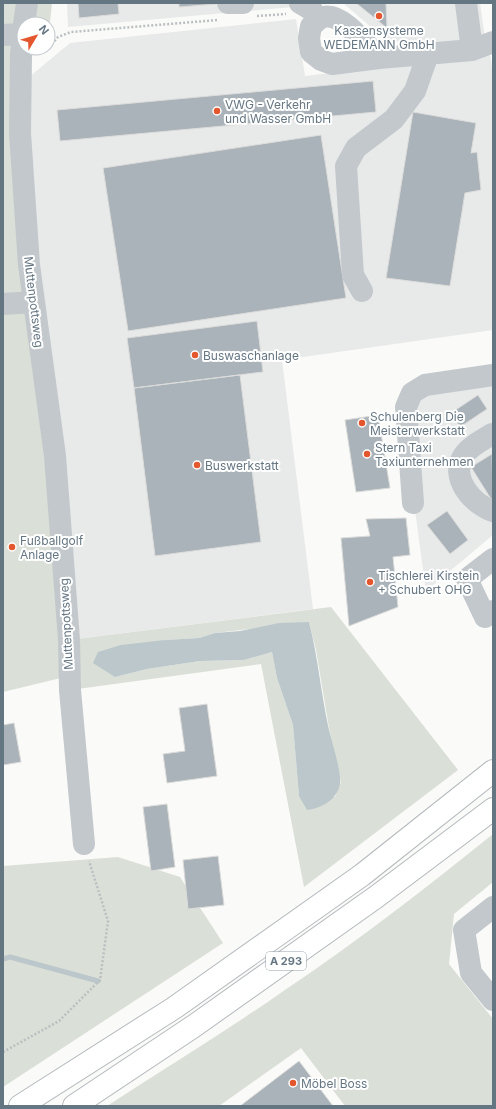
<svg xmlns="http://www.w3.org/2000/svg" width="496" height="1109" font-family="Inter,sans-serif">
<style>
.built{fill:#e8e9e9}
.green{fill:#dadfd7;fill-rule:evenodd}
.water{fill:#bbc7cb}
.lines{fill:none;stroke-linecap:round;stroke-linejoin:round}
.stream{stroke:#bbc7cb;stroke-width:5}
.building{fill:#aab3b9;stroke:#dcdcda}
.highway-casing{stroke:#b4b9bd;stroke-width:24}
.path{stroke:#bbbfc2;stroke-width:2.5;stroke-dasharray:2 2;stroke-linecap:butt}
.minor{stroke:#c3c8cc;stroke-width:22}
.highway{stroke:#fff;stroke-width:22}
.poi-dot{fill:#e4572e;stroke:#fff;stroke-width:1.5}
.labels{text-anchor:middle;dominant-baseline:central;stroke-width:4;stroke-linejoin:round;paint-order:stroke}
.shield{fill:#fff;stroke:#939fa8;stroke-width:1}
.shield-label{font-size:11px;font-weight:bold;fill:#657683}
.poi-label{font-size:12px;fill:#657683;stroke:#fff;text-anchor:start}
.street-label{font-size:12px;fill:#657683;stroke:#fff}
</style>
<rect width="100%" height="100%" fill="#fafaf8"/>
<path class="built" d="M67 3H339L68 27Z
M343 3H480L486 45 455 51 386 40Z
M296 19 305 76 490 55 493 72V330L282 360 313 609 69 640 22 83 70 43Z
M493 375V535L426 591 414 503 412 393Z"/>
<path class="green" d="M3 3H52L48 42V24H24V48H47V50L36 55 21 56 69 640 331 607 458 770 304 887 261 664 70 690 69 676 3 692ZM309 622 316 650 329 728 341 782 335 797 299 796 293 725 277 678 272 652 244 660 200 661 147 669 115 677 165 640 199 638 215 633Z
M493 834V882L454 914 449 964 493 1019V1106H345L301 1048 219 1106H107C165 1068 225 1032 282 992 355 943 425 889 493 834Z
M118 857 180 877 223 943 3 1087V866Z"/>
<path class="water" d="M309 622C318 657 321 694 329 730 332 741 342 775 340 784 337 800 322 808 307 810L299 796 293 725 277 678 272 652 244 660 200 661 147 669 115 677 93 663 98 652 121 645 165 640 199 638 215 633 240 631 279 623Z"/>
<g class="lines">
<path class="stream" d="M3 959 10 957 98 981"/>
</g>
<path class="building" d="M78 3H118L119 14 79 18Z
M179 3H216V4L179 7Z
M356 3H386L387 28Z
M373 81 376 112 60 141 57 110Z
M413 112 476 123 471 153 477 152 481 190 465 193 450 286 386 278Z
M321 135 346 298 128 331 103 168Z
M257 321 263 372 134 388 127 338Z
M240 375 261 542 155 556 134 388Z
M478 395 487 409 460 427 451 413Z
M378 415 390 488 356 492 345 420Z
M492 454 493 498 491 499 471 467Z
M447 511 468 540 450 554 427 525Z
M406 518 410 555 393 557 398 607 349 626 341 538 370 536 366 519Z
M207 704 217 776 167 783 163 754 185 751 179 708Z
M14 723 21 762 3 765V725Z
M167 804 175 867 151 871 143 807Z
M218 856 224 905 188 909 183 860Z
M299 1061 333 1106H240Z"/>
<g class="lines">
<g class="highway-casing">
<path id="highway" d="M20 1106 174 1008 362 875 493 771
M74 1106 194 1026 376 897 493 809"/>
</g>
<path class="path" d="M257 16 286 14
M39 53 47 50 58 37 71 32 218 20
M3 1052 59 1021 100 980 108 921 89 861"/>
<path class="minor" d="M228 3H243
M300 3 312 10 317 21
M466 3 472 50
M24 24 21 55 20 133 29 265 55 456 69 640 70 690 84 844
M24 24 27 3
M3 35 23 34
M379 58C367 46 342 12 324 17 319 18 315 23 311 26L309 38 311 52 321 60 332 64 379 58 472 50 493 42
M362 291 353 275 346 166 356 148 394 119 415 91 428 54
M3 304 33 302
M492 434C483 440 470 446 464 455 449 477 472 504 493 511
M413 503 406 407 412 393 425 385 493 375
M493 559 467 579 485 617 493 611
M493 907 464 930 471 973 493 1000"/>
<use href="#highway" class="highway"/>
</g>
<g class="poi-dot">
<circle cx="379" cy="16" r="4"/>
<circle cx="217" cy="111" r="4"/>
<circle cx="195" cy="355" r="4"/>
<circle cx="362" cy="423" r="4"/>
<circle cx="367" cy="454" r="4"/>
<circle cx="197" cy="465" r="4"/>
<circle cx="12" cy="547" r="4"/>
<circle cx="370" cy="582" r="4"/>
<circle cx="293" cy="1083" r="4"/>
</g>
<g class="labels">
<rect class="shield" x="266" y="952" width="40" height="18" rx="3"/>
<g class="shield-label">
<text x="286" y="961">A 293</text>
</g>
<g class="poi-label">
<text x="379" y="30" text-anchor="middle">Kassensysteme<tspan x="379" dy="14">WEDEMANN GmbH</tspan></text>
<text x="225" y="104">VWG - Verkehr<tspan x="225" dy="14">und Wasser GmbH</tspan></text>
<text x="203" y="355">Buswaschanlage</text>
<text x="370" y="416">Schulenberg Die<tspan x="370" dy="14">Meisterwerkstatt</tspan></text>
<text x="375" y="447">Stern Taxi<tspan x="375" dy="14">Taxiunternehmen</tspan></text>
<text x="205" y="465">Buswerkstatt</text>
<text x="20" y="540">Fußballgolf<tspan x="20" dy="14">Anlage</tspan></text>
<text x="378" y="575">Tischlerei Kirstein<tspan x="378" dy="14">+ Schubert OHG</tspan></text>
<text x="301" y="1083">Möbel Boss</text>
</g>
<g class="street-label">
<text transform="translate(34 302) rotate(83)">Muttenpottsweg</text>
<text transform="translate(66 624) rotate(-93)">Muttenpottsweg</text>
</g>
</g>
<rect width="496" height="1109" fill="none" stroke="#657683" stroke-width="8"/>
<g transform="translate(36 36) rotate(52)"><circle r="19" fill="#ffffff" stroke="#c1c8cd"/>
<path d="M0-3L7 15L0 10L-7 15Z" fill="#e4572e"/>
<text y="-6" font-size="11" font-weight="bold" text-anchor="middle" fill="#657683">N</text>
</g>
</svg>
